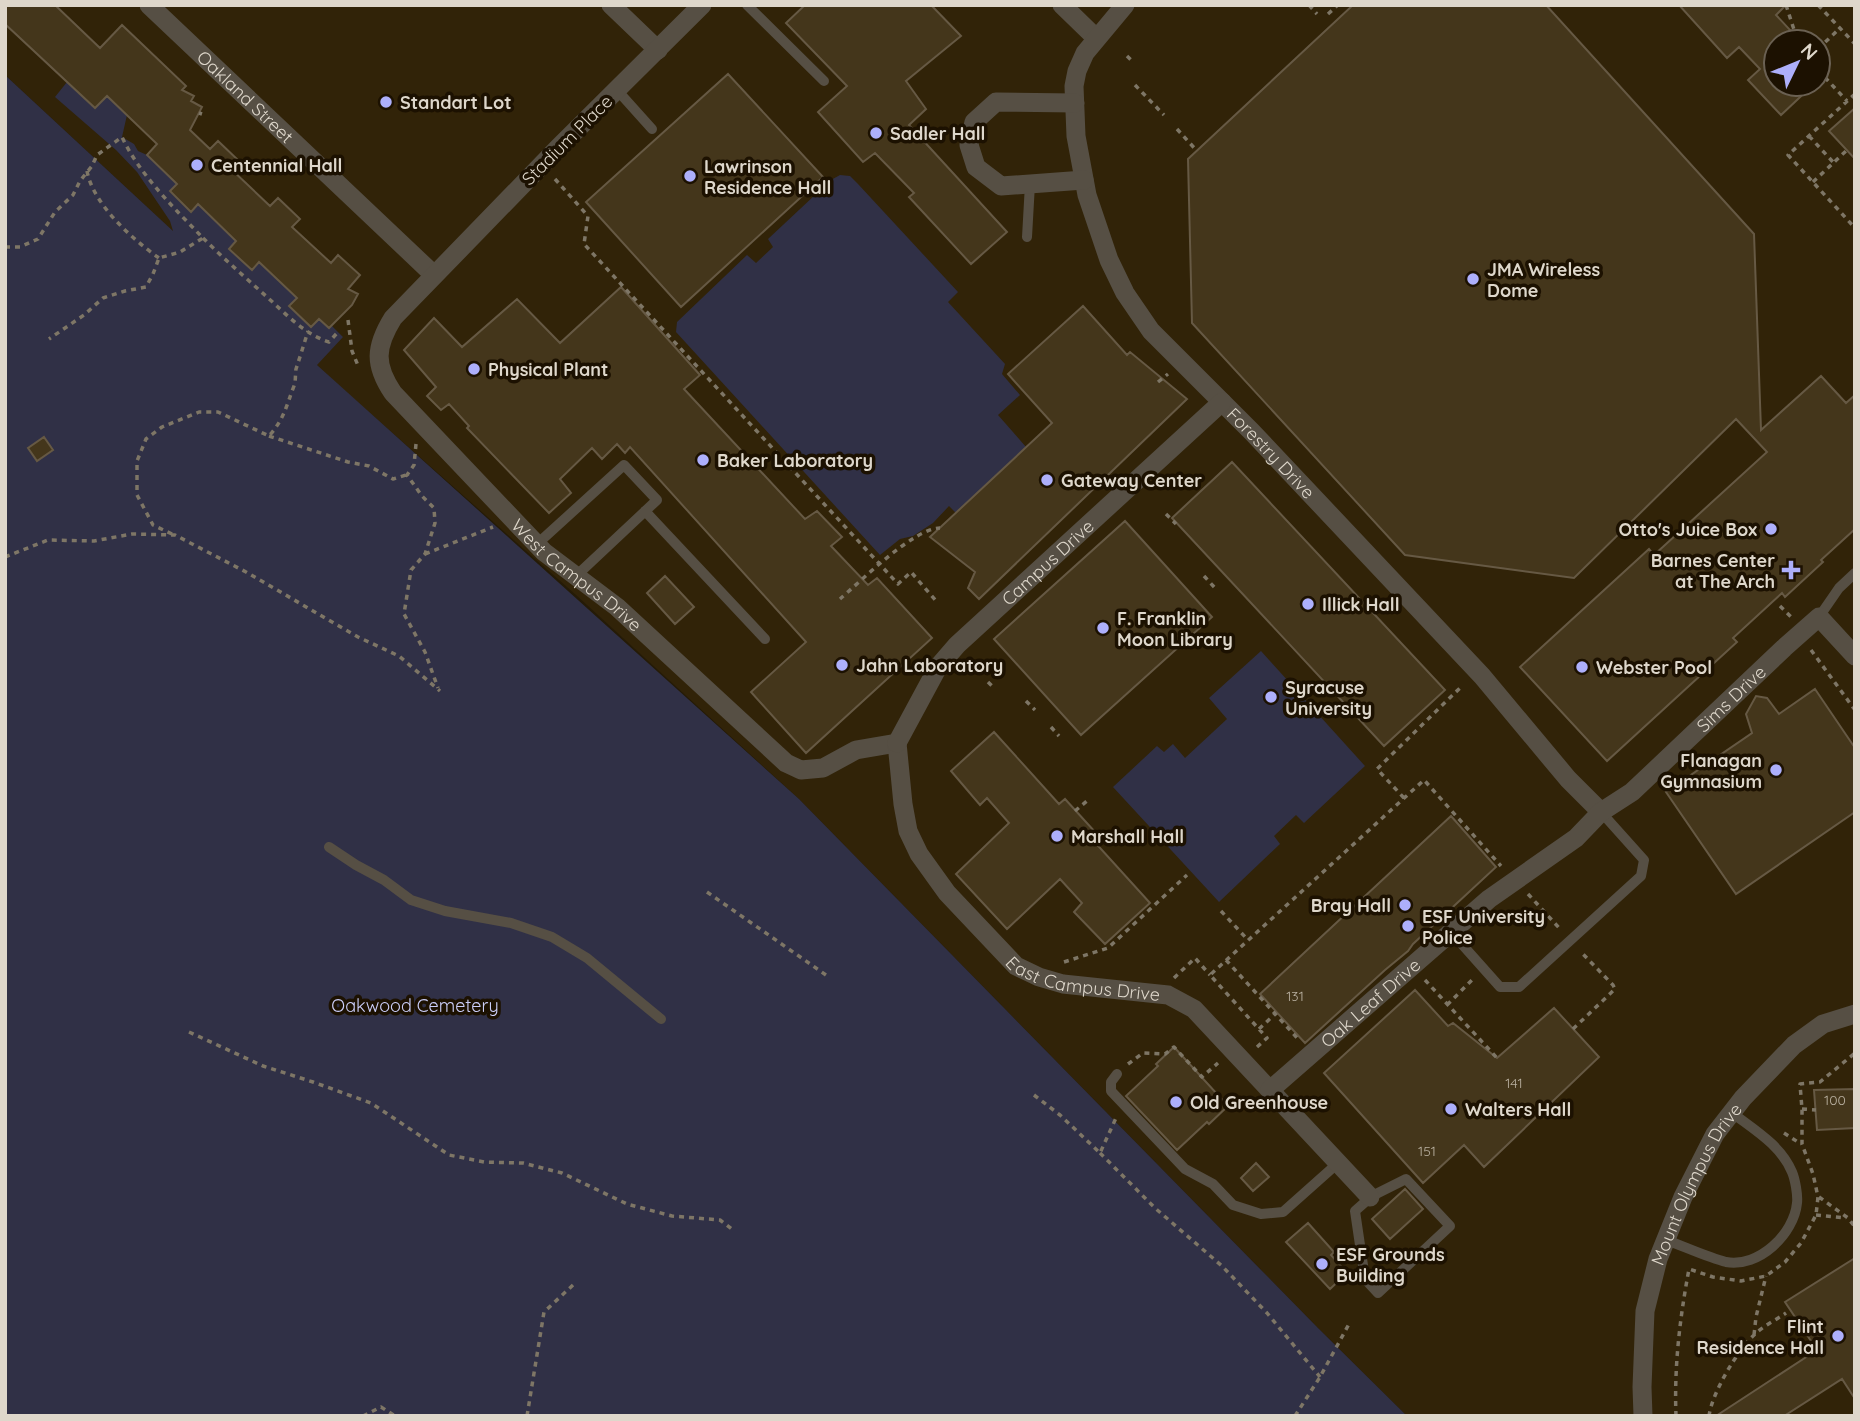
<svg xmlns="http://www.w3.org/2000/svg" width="1860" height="1421" font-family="Quicksand,sans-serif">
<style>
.built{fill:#312308;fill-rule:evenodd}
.green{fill:#303046}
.building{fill:#44361b;stroke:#665944;stroke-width:2}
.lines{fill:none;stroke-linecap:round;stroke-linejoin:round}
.path{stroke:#7e7666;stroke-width:3.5;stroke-dasharray:5 5;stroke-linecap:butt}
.service{stroke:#564f44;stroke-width:10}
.minor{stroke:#564f44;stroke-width:19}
.poi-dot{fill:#adaffb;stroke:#1c1101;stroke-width:2.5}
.labels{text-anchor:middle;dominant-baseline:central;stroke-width:7;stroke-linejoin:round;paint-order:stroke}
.number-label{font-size:14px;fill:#b8af9f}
.street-label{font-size:18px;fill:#ded7cb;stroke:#1c1101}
.poi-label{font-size:18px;font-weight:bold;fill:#ded7cb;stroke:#1c1101;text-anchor:start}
.park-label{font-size:18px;fill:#cccffa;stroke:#1c1101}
</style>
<rect width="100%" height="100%" fill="#251b07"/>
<path class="built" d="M5 5H1855V1416H1407L1318 1328 799 799 576 595 346 392 5 75ZM1776 42H1818V84H1776Z"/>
<path class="green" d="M5 75 173 231 170 221 137 172 116 150 55 97 67 82 95 108 119 83 127 115 122 137 134 144 138 151 147 155 177 184 170 192 191 211 198 204 236 241 230 249 252 270 259 262 297 298 290 306 319 319 329 328 332 326 343 337 317 365 799 799 1318 1328 1407 1416H5Z
M840 175 850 176 858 184 958 292 948 302 1005 364 1002 374 1020 395 998 415 1026 447 956 513 949 506 933 523 913 536 900 539 880 555 676 332 677 322 747 255 756 263 773 247 768 239 831 180Z
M1261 651 1365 766 1304 823 1296 815 1274 836 1280 844 1219 902 1113 787 1157 746 1164 752 1173 744 1185 758 1227 719 1209 698Z"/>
<path class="building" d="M5 5H55L100 48 122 25 186 86 182 90 194 96 191 101 202 107 190 130 210 149 218 141 239 161 231 169 270 206 278 198 300 219 292 227 331 263 338 255 360 275 348 289 358 294 352 305 329 328 319 319 311 327 289 306 297 298 259 262 252 270 229 249 236 241 198 204 191 212 170 191 177 184 147 155 157 144 107 96 95 108 5 24Z
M805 5H931L961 36 906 81 926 109 909 125 1007 232 971 264 909 197 914 193 875 153 863 162 818 112 847 86 786 23Z
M1353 5H1546L1754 234 1761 430 1821 376 1846 403 1855 395V529L1821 560 1823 562 1785 597 1782 593 1733 638 1737 642 1607 761 1520 667 1649 549 1654 555 1767 452 1736 419 1574 578 1405 555 1192 323 1188 159Z
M1679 5H1786L1776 15 1791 31 1776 42V84H1814L1781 115 1748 80 1760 69 1739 47 1727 58Z
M728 74 823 177 681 307 586 202Z
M1855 108V159L1829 131Z
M621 287 700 375 684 389 805 519 817 511 842 537 831 546 868 585 877 578 932 638 806 753 751 692 806 642 630 447 625 453 617 444 602 459 592 448 560 479 571 493 549 513 467 428 469 426 449 404 441 410 427 396 436 387 404 350 434 318 462 347 517 299 560 343Z
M1083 306 1127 355 1130 352 1187 399 979 599 968 588 975 572 930 537 1052 423 1008 374Z
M44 437 53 450 37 461 28 448Z
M1232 462 1445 690 1384 746 1172 518Z
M1125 521 1212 617 1081 735 994 639Z
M665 576 694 607 675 624 647 593Z
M1815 689 1855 748V812L1736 894 1666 792 1752 733 1746 714 1756 696 1767 698 1779 714Z
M994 732 1059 804 1065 799 1096 833 1091 838 1150 903 1105 944 1074 912 1082 903 1060 879 1007 929 956 874 1009 823 987 798 980 805 951 771Z
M1451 816 1496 867 1413 944 1408 951 1385 970 1305 1043 1260 994Z
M1415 990 1448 1026 1453 1023 1497 1058 1554 1008 1599 1057 1484 1167 1464 1145 1423 1183 1324 1073Z
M1174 1047 1228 1106 1209 1124 1207 1122 1177 1150 1126 1096 1158 1066 1156 1064Z
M1855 1089V1128L1817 1130 1814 1090Z
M1256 1163 1269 1177 1253 1191 1241 1178Z
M1405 1189 1423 1209 1390 1239 1372 1219Z
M1308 1223 1334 1252 1331 1255 1347 1273 1330 1289 1286 1242Z
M1855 1258V1399L1842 1379 1784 1416H1716L1817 1350 1785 1302Z"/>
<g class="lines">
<path class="path" d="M1309 5 1317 14
M1786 5 1798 42
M1818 5 1855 44
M1328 14 1338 5
M1818 49 1839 29
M1127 56 1133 62
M1818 70 1847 101
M1135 85 1164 115
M1855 94 1788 155 1855 228
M199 113 202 114
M1177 129 1197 151
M1809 136 1833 162
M87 171C93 204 132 239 159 258
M555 179 588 216 584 244 898 584 911 572 937 602
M1813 182 1847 150
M203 238C224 259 246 278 267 297 286 314 304 334 329 342L338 332
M5 247H20L38 239 55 212 73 195 80 181 92 166 97 155 122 137C139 174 175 209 203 238L180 252 159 258 153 274 146 287 125 291 103 298 84 315 49 339
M348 320 352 351 359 368
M1158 382 1168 374
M269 436 348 462 369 466 393 479 406 475
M416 444 414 465 407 475 422 496 434 508 435 523 425 554 411 570 404 614 425 652 438 688
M1166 514 1176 524
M172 534 153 525 137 495V461L146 439 162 427 199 412H218L269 436C284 419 286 407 294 386 296 381 295 375 296 369 300 357 304 344 308 331
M425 554 493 527
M5 557 48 540 94 541 132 534 175 535 246 572 358 637 399 656 440 691
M1204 576 1215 588
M840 599C861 581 914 528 940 528
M1780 606 1791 617
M1811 650 1855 710
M988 682 994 688
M1026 701 1035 710
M1051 727 1059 736
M1404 798 1377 769 1463 685
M1075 811 1088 800
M707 892 826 975
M1528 894 1561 930
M1221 911 1248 940
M1226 960 1299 1040
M1064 962 1108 948 1187 875
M1174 978 1195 958 1210 975
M1425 980 1497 1058
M1447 1005 1473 979
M1259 1029 1275 1014
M1573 1029 1615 989 1613 985 1580 951
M189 1032 263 1066 313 1082 371 1103 449 1155 484 1162 523 1163 562 1173 627 1204 672 1216 720 1220 733 1230
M1257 1047 1267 1038 1210 975 1424 780 1501 866
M1128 1064 1143 1053 1165 1054 1174 1047 1202 1077 1218 1063
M1034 1095 1060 1115 1100 1153 1116 1118
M1802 1109 1816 1110
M1784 1133 1801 1144
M1100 1153 1155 1208 1222 1266 1267 1313 1320 1377
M1819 1197 1848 1218 1855 1227
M1816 1215 1846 1218
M1754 1335 1756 1317 1766 1276
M363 1416 381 1407 395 1416
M527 1416 544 1312 573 1285
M1295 1416 1320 1377 1349 1324
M1676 1416C1674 1366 1680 1317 1689 1269L1713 1277 1741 1281 1766 1276 1785 1262 1801 1243 1816 1215 1818 1197 1813 1174 1802 1144V1109L1800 1084 1820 1082 1855 1053
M1709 1416C1712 1393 1737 1351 1754 1335 1763 1326 1776 1320 1786 1313"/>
<path class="service" d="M747 5 824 81
M617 90 652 129
M1027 237 1030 184
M645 511 765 639
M536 545 624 465 657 500 576 576
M1819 617 1839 588 1855 573
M329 847 356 865 384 880 411 900 445 911 511 923 552 937 587 958 661 1019
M1451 932 1500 987H1519L1641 876 1644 860 1601 812
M1117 1074 1111 1082V1091L1185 1169 1213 1184 1233 1205 1261 1214 1283 1212 1338 1163
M1406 1179 1450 1226 1378 1293 1365 1279 1355 1211 1372 1196Z
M1666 1240C1683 1246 1709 1258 1726 1262 1759 1268 1794 1234 1797 1203 1798 1195 1795 1179 1792 1172 1781 1145 1753 1129 1731 1112"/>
<g class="minor">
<path id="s1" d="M149 5 434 275"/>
<path d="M611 5 658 50"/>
<path id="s2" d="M702 5 558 148 393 318C375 347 374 365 393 393L544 552 617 607 786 763 801 770 823 768 856 750 897 743"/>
<path d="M1062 5 1096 38"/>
<path id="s3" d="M1125 5 1085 53 1077 71 1074 86 1076 136 1087 195 1109 260 1125 293 1151 331 1252 432 1482 676 1568 779 1601 812"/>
<path d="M1075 103 996 102 974 122 969 145 976 167 1001 186 1084 180"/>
<path id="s4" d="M897 743 903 804 908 831 919 854 947 893 1016 966 1039 977 1063 984 1168 995 1194 1009 1370 1197"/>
<path id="s5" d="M897 743 938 667 957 645 1222 402"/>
<path id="s6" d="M1270 1090 1489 899 1576 838 1601 812 1632 792 1784 648 1819 617 1855 656"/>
<path id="s7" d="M1643 1416 1642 1387 1645 1311 1658 1259 1683 1197 1715 1134 1743 1098 1794 1045 1823 1024 1855 1014"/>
</g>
</g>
<g class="poi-dot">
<circle cx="386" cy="102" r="7"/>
<circle cx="876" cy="133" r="7"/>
<circle cx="197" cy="165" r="7"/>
<circle cx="690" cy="176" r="7"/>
<circle cx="1473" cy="279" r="7"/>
<circle cx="474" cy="369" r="7"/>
<circle cx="703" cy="460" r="7"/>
<circle cx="1047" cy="480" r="7"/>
<circle cx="1771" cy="529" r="7"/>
<path d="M1787.5 559.5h7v7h7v7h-7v7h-7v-7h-7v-7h7z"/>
<circle cx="1308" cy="604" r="7"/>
<circle cx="1103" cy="628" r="7"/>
<circle cx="842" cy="665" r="7"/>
<circle cx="1582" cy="667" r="7"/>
<circle cx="1271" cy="697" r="7"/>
<circle cx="1776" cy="770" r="7"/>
<circle cx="1057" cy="836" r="7"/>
<circle cx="1405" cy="905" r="7"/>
<circle cx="1408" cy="926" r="7"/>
<circle cx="1176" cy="1102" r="7"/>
<circle cx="1451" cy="1109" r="7"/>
<circle cx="1322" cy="1264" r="7"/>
<circle cx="1838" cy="1336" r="7"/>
</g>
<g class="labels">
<g class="number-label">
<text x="1295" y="996">131</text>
<text x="1514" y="1083">141</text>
<text x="1835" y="1100">100</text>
<text x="1427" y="1151">151</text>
</g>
<g class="street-label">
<text stroke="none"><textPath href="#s1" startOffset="133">Oakland Street</textPath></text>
<text transform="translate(567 140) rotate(-45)">Stadium Place</text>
<text stroke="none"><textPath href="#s3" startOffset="530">Forestry Drive</textPath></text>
<text stroke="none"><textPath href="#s5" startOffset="238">Campus Drive</textPath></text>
<text stroke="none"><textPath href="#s2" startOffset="780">West Campus Drive</textPath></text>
<text stroke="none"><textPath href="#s6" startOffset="606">Sims Drive</textPath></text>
<text stroke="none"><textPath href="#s4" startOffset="332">East Campus Drive</textPath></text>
<text stroke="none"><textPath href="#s6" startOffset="133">Oak Leaf Drive</textPath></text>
<text stroke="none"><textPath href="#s7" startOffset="243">Mount Olympus Drive</textPath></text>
</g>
<g class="poi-label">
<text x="400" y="102">Standart Lot</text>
<text x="890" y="133">Sadler Hall</text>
<text x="211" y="165">Centennial Hall</text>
<text x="704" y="166">Lawrinson<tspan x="704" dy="21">Residence Hall</tspan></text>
<text x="1487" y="269">JMA Wireless<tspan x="1487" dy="21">Dome</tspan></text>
<text x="488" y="369">Physical Plant</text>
<text x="717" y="460">Baker Laboratory</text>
<text x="1061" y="480">Gateway Center</text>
<text x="1757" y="529" text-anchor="end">Otto's Juice Box</text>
<text x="1775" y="560" text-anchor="end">Barnes Center<tspan x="1775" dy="21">at The Arch</tspan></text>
<text x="1322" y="604">Illick Hall</text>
<text x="1117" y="618">F. Franklin<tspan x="1117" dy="21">Moon Library</tspan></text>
<text x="856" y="665">Jahn Laboratory</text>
<text x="1596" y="667">Webster Pool</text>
<text x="1285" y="687">Syracuse<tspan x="1285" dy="21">University</tspan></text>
<text x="1762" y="760" text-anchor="end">Flanagan<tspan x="1762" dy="21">Gymnasium</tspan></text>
<text x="1071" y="836">Marshall Hall</text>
<text x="1391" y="905" text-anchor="end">Bray Hall</text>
<text x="1422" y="916">ESF University<tspan x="1422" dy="21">Police</tspan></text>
<text x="1190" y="1102">Old Greenhouse</text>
<text x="1465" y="1109">Walters Hall</text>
<text x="1336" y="1254">ESF Grounds<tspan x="1336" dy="21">Building</tspan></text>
<text x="1824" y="1326" text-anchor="end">Flint<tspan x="1824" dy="21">Residence Hall</tspan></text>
</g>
<g class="park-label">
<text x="415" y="1005">Oakwood Cemetery</text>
</g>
</g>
<rect width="1860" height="1421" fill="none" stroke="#ded7cb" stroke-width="14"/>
<g transform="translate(1797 63) rotate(47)"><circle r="33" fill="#1c1101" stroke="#6a6052" stroke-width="2"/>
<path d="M0-5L12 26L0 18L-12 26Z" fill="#adaffb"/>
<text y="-10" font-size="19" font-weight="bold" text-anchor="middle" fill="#ded7cb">N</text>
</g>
</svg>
